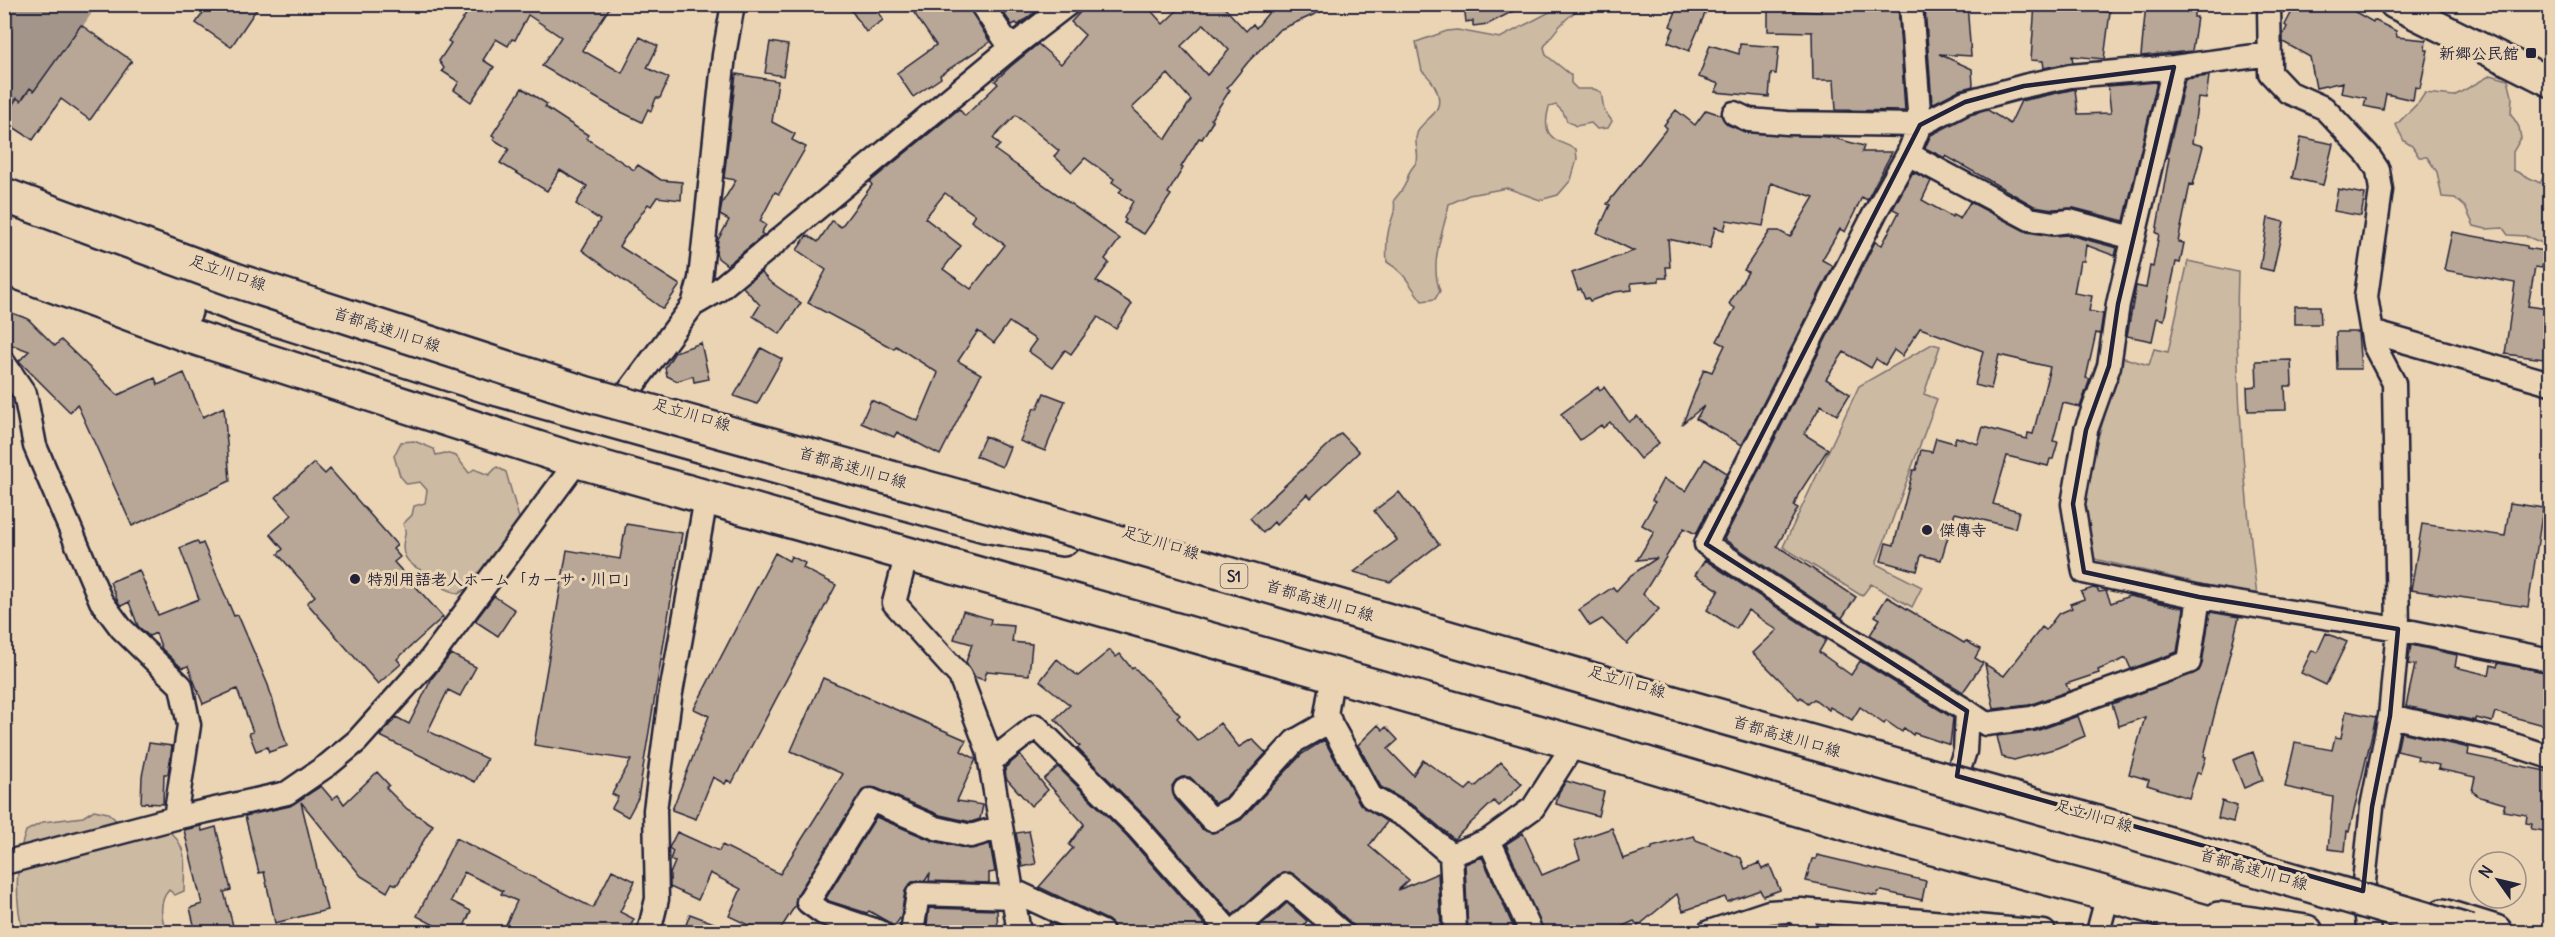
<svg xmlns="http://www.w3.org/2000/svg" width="2555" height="937" font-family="Delius,'Klee One',sans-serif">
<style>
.green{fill:#cdbaa3;stroke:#786e6f;stroke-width:1.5}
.water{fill:#a39589;stroke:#6f676a;stroke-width:1.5}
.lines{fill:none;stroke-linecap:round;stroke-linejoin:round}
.river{stroke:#a39589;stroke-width:38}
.building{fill:#b8a796;stroke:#22223b;stroke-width:1.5;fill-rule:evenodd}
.minor-casing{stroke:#22223b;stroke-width:27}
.tertiary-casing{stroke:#22223b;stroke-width:33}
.secondary-casing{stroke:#22223b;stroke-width:38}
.motorway-casing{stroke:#22223b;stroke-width:38}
.minor{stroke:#ead4b4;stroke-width:22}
.tertiary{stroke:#ead4b4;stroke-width:28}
.secondary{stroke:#ead4b4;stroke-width:33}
.motorway{stroke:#ead4b4;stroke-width:33}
.motorway-bridge-casing{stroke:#22223b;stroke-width:38;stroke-linecap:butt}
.motorway-bridge{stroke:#ead4b4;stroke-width:33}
.marked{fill:none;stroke:#22223b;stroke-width:4.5;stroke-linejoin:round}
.poi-dot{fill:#22223b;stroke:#ead4b4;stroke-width:2}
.labels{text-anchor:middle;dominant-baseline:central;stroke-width:6;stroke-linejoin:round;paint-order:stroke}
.shield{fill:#ead4b4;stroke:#5e575f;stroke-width:1.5}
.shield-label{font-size:15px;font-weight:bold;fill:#22223b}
.poi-label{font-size:16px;font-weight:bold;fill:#22223b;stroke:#ead4b4;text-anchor:start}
.street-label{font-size:16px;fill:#22223b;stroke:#ead4b4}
</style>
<rect width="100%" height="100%" fill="#ead4b4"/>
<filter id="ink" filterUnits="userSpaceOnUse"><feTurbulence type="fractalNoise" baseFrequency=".0167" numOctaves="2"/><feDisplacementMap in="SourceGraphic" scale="12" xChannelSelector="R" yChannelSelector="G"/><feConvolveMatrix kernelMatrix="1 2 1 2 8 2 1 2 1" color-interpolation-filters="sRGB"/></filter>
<g filter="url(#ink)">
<path class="green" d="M1563 5H1576L1577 10C1563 21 1553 32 1544 47L1546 55 1571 75V83L1577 89H1594L1601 92 1604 110 1612 121 1608 128 1597 129 1591 123 1576 126 1567 121 1563 112 1556 105 1549 107C1541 135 1551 139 1576 149L1577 159 1571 180 1558 195 1540 200 1507 188 1469 195 1449 204C1443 234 1429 262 1440 291L1435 299 1422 301C1409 285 1406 273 1387 262 1386 251 1386 240 1389 228 1392 217 1396 212 1394 200 1403 189 1405 187 1409 173 1411 168 1415 165 1417 161 1419 154 1415 145 1416 138 1417 126 1429 120 1435 112 1445 98 1433 80 1422 71L1416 42 1447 31 1457 30 1500 38Z
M2491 75 2508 80 2512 96 2511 114 2519 127 2521 138 2513 152V170L2540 183 2550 165V239L2542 243 2526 236 2508 235 2503 228 2486 229 2474 226 2465 207 2455 198 2442 197 2437 172 2427 157H2419L2412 146 2404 141 2396 125 2419 102 2425 93 2454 96Z
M2188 261 2238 272C2234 381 2245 488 2257 597L2090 558 2080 498 2114 384 2117 356 2149 365 2154 349 2168 352Z
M1932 344 1940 346 1924 394 1937 399 1876 564 1922 587 1912 607 1871 584 1862 596 1783 547 1859 386Z
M414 441 434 449 436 455 445 453 456 456 469 473 474 469 489 475 497 467 506 472 519 518C511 529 512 533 507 544 494 571 483 579 458 594L444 588 442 579C428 573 403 567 403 547 403 537 408 534 403 524L412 515 414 506 425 503 427 490 420 482 407 484 400 476 394 456 401 442Z
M94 810 108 813 118 822 172 824 171 833C189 848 184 870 184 891L175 895 169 890C158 902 161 919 167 932H23C15 902 15 861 26 831L43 822 83 817Z"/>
<path class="water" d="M5 4 59 5 29 49 5 73Z"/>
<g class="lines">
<path class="river" d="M4 91 28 72 75 4"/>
</g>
<path class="building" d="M209 4H260L231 47 196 23Z
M473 4H612L582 50 622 73 640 37 658 46 647 68 669 78 660 98H656L651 111 648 109 642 122 617 110 542 66 561 37 528 15 515 40 512 39 508 46 496 39 483 60 494 67 471 102 454 90 459 82 442 71 444 68 439 61 451 43 448 41Z
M847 4H873L883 20 866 32Z
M926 4H967L990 42 940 75 941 78 913 97 897 73 936 45 914 13Z
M1001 4H1045L1018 25 1016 23 1012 25 1001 9 1003 7Z
M1088 4H1145L1163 24 1184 4H1221L1246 31 1253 24 1256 28 1269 12 1287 4H1338L1279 30 1248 62 1227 88 1230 90 1211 119 1213 121 1202 139 1199 138 1181 167 1183 168 1168 193 1171 195 1144 234 1124 223 1126 220 1124 218 1133 201 1119 192 1122 189 1112 182 1114 179 1085 158 1072 172 1054 156 1059 151 1016 115 993 138 1000 145 995 150 1120 239 1105 259 1109 263 1096 281 1132 304 1116 329 1098 317 1071 354 1065 350 1052 368 1028 351 1036 340 1009 322 994 343 978 331 958 361 981 374 940 455 897 432 894 437 861 423 871 400 918 421 938 373 896 346 894 349 808 303 826 270 797 250 807 235 818 242 832 221 841 227 872 185 870 182 959 109 965 116 998 84 995 81 1011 66 1038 44 1061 64 1085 35 1071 22ZM1204 24 1229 50 1207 75 1181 46ZM1168 74 1191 100 1166 139 1132 108ZM945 193 975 215 971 221 1005 245 971 289 943 269 961 246 925 218Z
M1464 4H1527L1488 24 1473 26V21L1466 22Z
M1679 4H1709L1689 51 1668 42 1674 28 1670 26Z
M1821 4H1898L1905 111 1836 110 1834 80H1813L1812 32 1768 31V10L1821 12Z
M1967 4 1971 56 1939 54 1972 69 1973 86 1959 90 1932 104 1925 7Z
M2035 4H2068L2067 8 2110 12 2104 59 2072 56 2073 62 2044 68 2043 61 2031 60Z
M2146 4 2194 9V17H2197L2192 51 2141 56Z
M2296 4H2341L2373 22 2374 20 2396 31 2397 37 2426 40 2425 50H2428L2420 88 2415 87 2413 100 2386 94 2383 110 2364 106 2366 98 2341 93 2343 82 2316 88 2310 57 2283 42V35L2287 27 2285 25Z
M81 25 132 61 90 120 61 99 33 140 4 121V117L17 98 21 101 30 88 34 91Z
M770 42 788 45 783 76 765 73Z
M1740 44 1779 47 1776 74 1771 73 1769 97 1715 92 1719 84 1699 77 1710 45 1739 54Z
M736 74 778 81 772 122 795 134 792 140 806 147 779 194 775 192 760 221 766 225 761 233 764 235 727 265 718 258 716 253 718 240 729 220 720 215 722 203 736 180 724 178Z
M2209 76 2206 99 2198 98 2192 143 2203 146 2193 185 2190 184 2178 242 2184 243 2180 263 2176 262 2164 320 2157 318 2152 341 2127 336 2136 286 2146 288 2150 266 2153 267 2159 234 2156 233 2169 158 2167 157 2185 79Z
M2157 82 2124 221 2074 208 2053 209 2034 206 1946 156 1945 158 1925 148 1931 135 1970 115 1988 110 2010 124 2021 101 2075 89 2078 114 2111 113 2108 86Z
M522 88 547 104 545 107 588 135 586 138 634 170 638 165 661 180 682 182 681 200 657 197 651 206 648 204 619 246 680 285 663 309 582 250 600 220 576 204 587 186 560 170 547 191 500 163 509 149 493 139 495 137 492 135Z
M1676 110 1695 125 1706 110 1721 115 1728 125 1748 133 1830 137 1864 146 1862 152H1892L1867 200 1862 197 1845 232 1840 229 1822 260 1833 266 1742 445 1696 419 1704 406 1683 423 1704 369 1712 372 1725 345 1717 341 1735 308 1729 304 1748 272 1744 270 1770 231H1779L1790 237 1814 197 1771 183 1763 226 1727 220 1724 230 1715 227 1710 248 1668 239 1670 267H1666L1667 278H1659V281L1631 283 1632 290 1614 292 1590 301 1588 298 1585 299 1581 289 1578 290 1572 273 1634 251 1597 233 1610 205 1607 204 1667 128 1664 125Z
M2301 137 2333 144 2323 185 2292 178Z
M1913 172 1931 181 1922 200 1952 217 1953 215 1960 219 1970 202 2027 232 2051 236 2069 235 2117 248 2115 256 2086 245 2084 261H2080L2074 293 2092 296 2089 311 2103 314 2100 334 2096 333 2086 378 2090 379 2080 407 2063 403 2053 441 2058 442 2053 459H2050L2048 466 2007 456 1993 504 2019 511 2015 528 1955 513 1941 560 1921 555 1917 571 1881 561 1886 543 1894 545 1913 470H1916L1921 450 1932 452 1936 438 1954 443 1956 437 1978 444 1983 427 2027 439 2028 433 2033 434 2050 367 1999 355 1991 389 1975 385 1983 351 1920 328 1902 356 1894 350 1885 365 1876 359 1871 368 1844 352 1826 379 1850 394 1837 415 1821 405 1804 434 1828 449 1798 495 1794 506 1798 508 1777 546 1856 597 1842 618 1724 539 1875 242 1882 245 1899 212 1893 209Z
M2338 189 2365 194 2361 216 2334 211Z
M2268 218 2284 222 2273 271 2260 268Z
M2452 232 2527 246V248L2545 251 2542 268 2535 267 2528 306 2549 309 2546 331H2550V349L2546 348 2544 359 2505 354 2515 283 2444 270Z
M761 272 769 281 801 303 780 334 753 316 760 305 743 287Z
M2295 306H2320L2321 324H2295Z
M4 310 28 319 55 346 61 340 118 395 155 378 158 385 184 373 203 417 224 407 230 481 132 526 77 404 70 412 19 361 29 351 4 342Z
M2336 332H2358L2361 369H2337Z
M701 343 709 379 694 382 693 376 677 381 667 376 665 368 675 352Z
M761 348 782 359 757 404 734 396Z
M2291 360 2292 386H2285L2286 410 2248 411 2247 387 2257 386 2256 361Z
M1598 387 1600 390 1604 387 1629 422 1637 416 1659 443 1640 459 1610 422 1603 428 1601 425 1580 440 1561 414Z
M1044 393 1065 401 1045 451 1020 441 1034 408 1037 409Z
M1341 433 1359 452 1311 498 1307 494 1276 525 1274 522 1263 533 1250 518Z
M985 436 1010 447 1002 467 976 456Z
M1705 459 1727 473 1696 534 1684 528 1643 594 1659 609 1627 644 1602 619 1590 626 1579 610 1613 587 1616 591 1631 575 1657 558 1637 560 1654 532 1642 525 1655 502 1652 500 1663 479 1686 491Z
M314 463 325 474 330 469 397 545 393 549 400 557 394 562 443 617 397 659 401 664 378 684 307 603 315 596 278 554 283 549 270 534 292 515 276 497Z
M1399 492 1439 544 1390 582 1354 572 1397 540 1374 511Z
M2510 503 2543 508 2528 607 2411 590 2422 524 2505 536Z
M626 524 682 533 638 798 628 817 612 808 618 797 612 794 631 760 534 745 567 550 620 559Z
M197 541 199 545 203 543 234 616 238 615 268 685 287 746 269 752 267 747 256 751 249 733 253 732 237 689 203 704 188 666 182 668 162 649 156 633 149 636 138 626 129 602 121 606 118 602 110 582 139 570 158 615 199 599 180 548Z
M775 553 789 561 791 556 805 563 803 568 836 585 732 783 727 780 725 784 713 777 696 819 672 810 709 716 694 709Z
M1705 560 1826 640 1819 652 1851 675 1860 661 1953 718 1950 745 1914 733 1913 735 1904 728 1902 732 1886 721 1884 724 1860 707 1852 720 1830 707 1829 710 1814 699 1808 704 1801 697 1799 699 1753 653 1777 630 1748 610 1736 629 1707 610 1719 590 1695 575Z
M2093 588 2097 589 2099 592 2106 591 2111 603 2129 596 2184 608 2177 652 2131 669 2126 658 2098 670 2099 673 2066 684 2069 691 2029 705 1994 709 1985 664 2004 676 2042 627 2046 630 2058 614 2072 608 2070 604 2084 599 2081 592Z
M494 596 515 610 498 636 475 621Z
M1887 597 1964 643 1966 641 1980 649 1975 658 1983 663 1963 692 1870 635 1880 619 1875 616Z
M963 611 991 619 990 624 1014 626 1012 642 1032 644 1029 675 987 671 984 680 975 677 966 662 972 644 954 639Z
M2210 612 2239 617 2204 756 2206 757 2201 773H2197L2189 798 2147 785 2149 780 2129 774 2145 717 2119 726 2112 704 2199 671 2202 664Z
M2326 633 2347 642 2326 685 2301 673 2312 650 2317 653Z
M2411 645 2457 655 2455 667 2489 675 2491 665 2497 667 2498 663 2550 673V727L2495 712 2492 722 2476 718V721L2406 706 2415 665 2408 664Z
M1110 650 1116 657 1120 654 1132 669 1134 667 1180 715 1177 718 1198 741 1220 723 1239 747 1252 739 1266 753 1226 797 1215 803 1190 777H1182L1176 780 1172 786 1175 799 1202 829 1213 833 1241 820 1302 754 1324 740 1360 804 1387 822 1369 846 1409 880 1398 890 1438 873 1441 927 1432 933H1362L1325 899 1290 872 1278 875 1233 915 1147 818 1077 748 1080 746 1055 719 1070 705 1040 681 1057 659 1078 676Z
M451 654 476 667 460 696 448 690 428 731 487 759 475 782 380 736 396 717 409 724 432 678Z
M823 678 966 740 961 751 976 759 957 801 983 805 980 819 971 822 940 815 876 788H865L797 895 795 906 778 933H765L729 916 741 889 710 873 698 900 670 887V874L675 862 670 860 673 851 669 848 677 832 719 851 722 845 780 874 843 774 791 751Z
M2346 711 2376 717 2349 832 2347 831 2345 851 2328 849 2333 797 2285 787 2295 743 2332 750 2335 737 2341 738Z
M2078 716 2085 736 2057 748 2014 760 2002 757 1997 736 2036 731Z
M1378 725 1383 730 1386 727 1398 740 1388 749 1413 775 1423 760 1466 790 1472 784 1475 787 1501 762 1522 784 1499 806 1494 801 1454 839 1416 807 1381 787 1358 745Z
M2401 732 2469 748 2468 755 2550 772V832L2531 829 2532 824 2526 823 2527 815 2503 811 2505 804 2480 797 2472 791 2475 777 2438 769 2439 765 2417 760 2418 756 2397 751Z
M149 743 172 746 168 774H164L163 804 141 803 142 776Z
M2253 752 2263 780 2244 788 2233 760Z
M1020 755 1048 790 1031 806 1006 778 1005 768Z
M1058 767 1127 836 1212 933H1115L1113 925 1108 920 1039 887 1073 848 1069 845 1084 824 1044 779Z
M377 772 389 785 386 788 407 809 433 825 397 885 392 883 387 892 361 876 301 802 327 910 275 923 264 872 259 873 245 816 290 806 321 786 332 799 338 795 344 804Z
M1566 781 1604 792 1598 816 1556 804 1559 792Z
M2222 801 2237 806 2233 822 2218 818Z
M876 817 933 841 969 849 990 844 995 872 989 873V883L929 881 930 873 925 881 912 882 905 891 901 917 893 928 890 923 869 911 867 913 829 901 826 898Z
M201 826 202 831 216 827 231 890 224 892 235 933H196L190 908 202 904 184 830Z
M1612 828 1623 859 1652 849V847L1694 836 1696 840 1741 858 1745 869 1759 863 1762 869 1770 866 1780 890 1763 896 1760 890 1727 902 1725 897 1683 911 1677 894 1638 926 1634 921 1608 933H1544L1506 844 1523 833 1542 875 1580 859 1574 841Z
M1029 831 1036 864 1022 867 1016 833Z
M456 838 593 908 612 870 635 881 620 912 634 919 627 933H502L517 901 501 894 503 891 464 872 451 901 471 911 461 933H449L417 916Z
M1817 855 1926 881 1922 900 1882 891 1878 892 1877 896 1806 881 1812 859H1816Z
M1482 857 1516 933H1468L1465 864Z
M1287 903 1307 921 1298 933H1253Z
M929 908 997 910 998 933H926Z
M690 914 735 931V933H683Z
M1050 922 1071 933H1045Z"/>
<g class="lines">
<g class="minor-casing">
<path id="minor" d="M981 4 1011 48
M1911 4 1920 125 1908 154 1875 213 1706 544 1836 630 1967 711
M2269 4 2270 73 2288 92 2324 108 2368 155 2378 170 2381 190 2366 297 2374 345 2394 383 2398 629 2390 716 2372 807 2363 891 2369 932
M2174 67 2118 304 2109 366 2086 430 2073 504 2084 572 2199 597 2398 629 2550 660
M1734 113 1749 120 1787 123 1920 125 1965 102 2024 86 2070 76 2174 67 2270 54
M1908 154 2030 219 2053 223 2070 221 2133 238
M693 305 717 291 1011 48 1068 4
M2372 332 2550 383
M4 363 25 394 35 446 101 601 121 628 181 686 189 725 175 818
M625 396 693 305 700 279 724 55 733 4
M905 561 894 603 960 676 988 750 1019 932
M1331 685 1326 715 1371 797 1409 819 1451 855 1455 932
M2390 716 2502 741 2550 757
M990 762 1036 726 1137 827 1230 932
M1957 776 1965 751 1967 711 1986 724 2032 718 2189 662 2199 597
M1185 790 1212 820 1234 808 1295 741 1330 721
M1489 840 1531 932
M1451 855 1489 840 1533 808 1570 750
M4 863 175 818 287 793 329 764 357 741 429 661 573 467
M1012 890 1102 932
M1801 910 1805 932
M649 932 657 899 655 810 670 698 705 504
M880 932 823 913 808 902 871 800 936 828 971 836 1001 827
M912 932 918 894 1013 897
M1233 932 1287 885 1341 932
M1709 932 1769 912 1801 910 2044 932
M2098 932 2106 902"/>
</g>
<g class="tertiary-casing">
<path id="tertiary" d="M2394 4 2550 82"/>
</g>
<g class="secondary-casing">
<path id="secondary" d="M2443 916 2495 932"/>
</g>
<g class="motorway-casing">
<path id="motorway" d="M4 215 242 308 484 385 985 525 1063 539
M4 240 185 311
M4 267 190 336 568 458 1586 746 1899 839 2089 889 2241 932
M2219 919 2306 932"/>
</g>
<use href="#minor" class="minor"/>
<use href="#tertiary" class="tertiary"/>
<use href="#secondary" class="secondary"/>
<use href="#motorway" class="motorway"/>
<g class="motorway-bridge-casing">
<path id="motorway-bridge" d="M4 195 238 281 587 394 999 508 1666 701 2108 826 2470 932"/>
</g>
<use href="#motorway-bridge" class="motorway-bridge"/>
</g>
</g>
<path class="marked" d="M2174 67 2118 304 2109 366 2086 430 2073 504 2084 572 2199 597 2398 629 2390 716 2372 807 2363 891 1957 776 1967 711 1706 544 1920 125 1965 102 2024 86Z"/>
<g class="poi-dot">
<rect x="2525" y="47" width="12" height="12" rx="3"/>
<circle cx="1927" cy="530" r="6"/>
<circle cx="355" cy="579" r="6"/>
</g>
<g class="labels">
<rect class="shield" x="1220.5" y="564" width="27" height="24" rx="4.5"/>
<g class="shield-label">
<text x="1234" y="576">S1</text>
</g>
<g class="poi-label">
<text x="2519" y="53" text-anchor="end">新郷公民館</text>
<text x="1939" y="530">傑傳寺</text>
<text x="367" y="579">特別用語老人ホーム「カーサ・川口」</text>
</g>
<g class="street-label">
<text transform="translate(228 272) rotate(19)">足立川口線</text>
<text transform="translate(387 329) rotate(18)">首都高速川口線</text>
<text transform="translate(692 414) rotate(16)">足立川口線</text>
<text transform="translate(853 467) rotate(16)">首都高速川口線</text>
<text transform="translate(1161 542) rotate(17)">足立川口線</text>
<text transform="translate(1320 600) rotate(16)">首都高速川口線</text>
<text transform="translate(1627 681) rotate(16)">足立川口線</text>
<text transform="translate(1787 736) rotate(16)">首都高速川口線</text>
<text transform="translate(2094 815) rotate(16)">足立川口線</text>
<text transform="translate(2254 869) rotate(16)">首都高速川口線</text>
</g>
</g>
<rect width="2555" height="937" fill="none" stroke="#ead4b4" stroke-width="24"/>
<rect x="12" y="12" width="2531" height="913" fill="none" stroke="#22223b" stroke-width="2" filter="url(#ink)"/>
<g transform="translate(2498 880) rotate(304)"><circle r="28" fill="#ead4b4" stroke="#9a8d84" stroke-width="1.5"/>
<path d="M0-4.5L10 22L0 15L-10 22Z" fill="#22223b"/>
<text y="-9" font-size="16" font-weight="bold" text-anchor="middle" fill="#22223b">N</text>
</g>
</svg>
